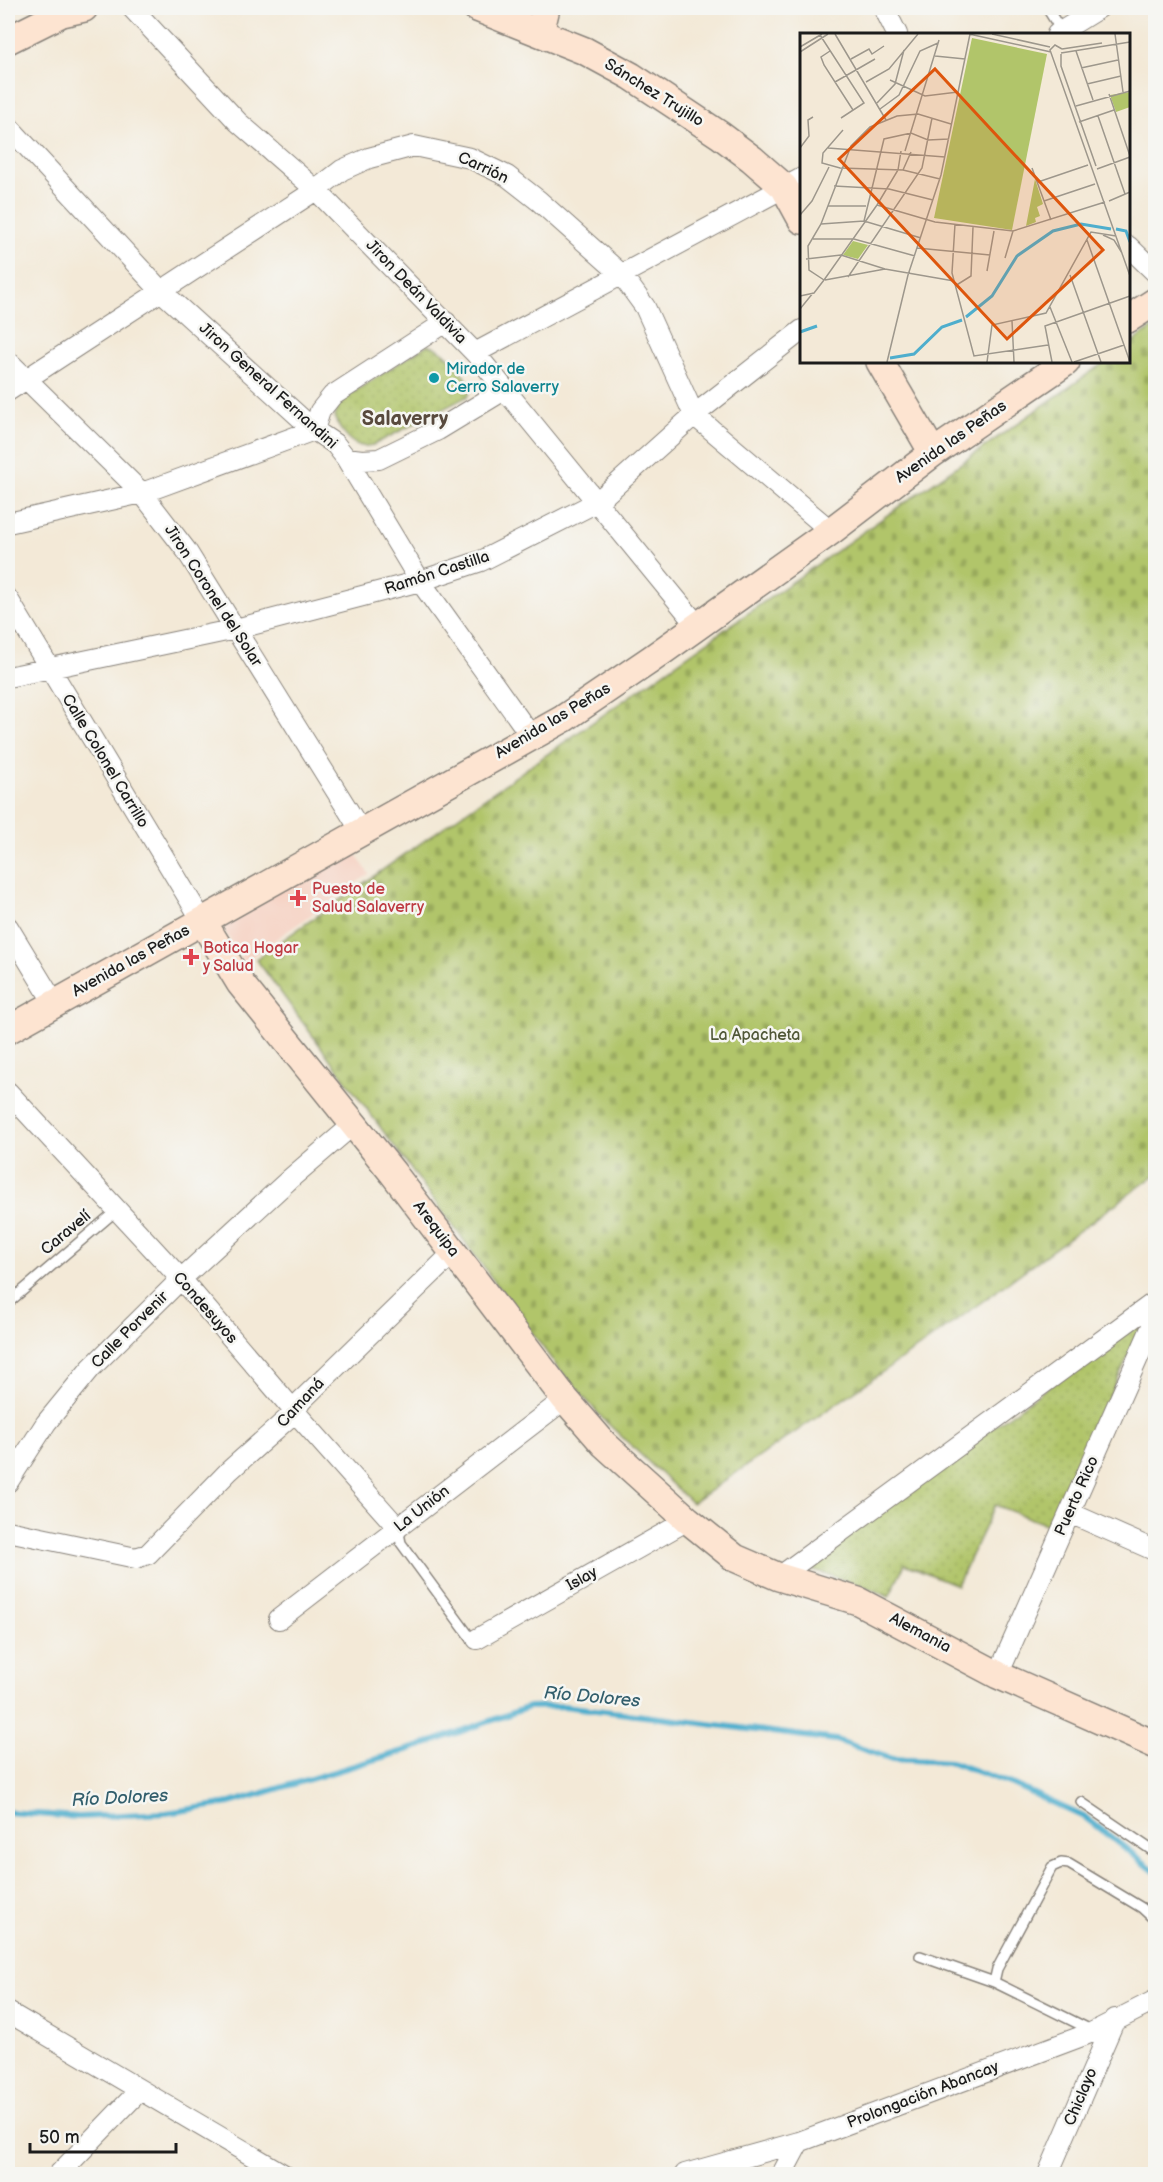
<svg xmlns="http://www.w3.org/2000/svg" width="1163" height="2182" font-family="'Balsamiq Sans',sans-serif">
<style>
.built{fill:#f6d2c3}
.cemetery{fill:url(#cemetery-stones);stroke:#667043;stroke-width:1.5}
.park{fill:url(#park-dots);stroke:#667043;stroke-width:1.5}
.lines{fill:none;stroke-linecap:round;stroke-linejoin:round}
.stream{stroke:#4eaecd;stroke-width:6}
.lane-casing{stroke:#88827a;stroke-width:12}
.street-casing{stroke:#88827a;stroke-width:22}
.secondary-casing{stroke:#88827a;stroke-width:30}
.lane{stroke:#fff;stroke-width:9}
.street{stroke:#fff;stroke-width:20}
.secondary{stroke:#fde4d1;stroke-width:27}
.culture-dot{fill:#0f9aa8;stroke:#f6f6f2;stroke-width:2}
.health-dot{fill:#e0444e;stroke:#f6f6f2;stroke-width:2}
.labels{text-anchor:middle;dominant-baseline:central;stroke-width:5;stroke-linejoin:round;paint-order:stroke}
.street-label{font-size:16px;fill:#1c1c1c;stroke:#f6f6f2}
.culture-label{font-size:16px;fill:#0d838f;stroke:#f6f6f2;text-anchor:start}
.health-label{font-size:16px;fill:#be3a42;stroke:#f6f6f2;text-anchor:start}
.park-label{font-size:16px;fill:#505737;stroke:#f6f6f2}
.water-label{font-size:18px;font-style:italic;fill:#325e6c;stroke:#f6f6f2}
.quarter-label{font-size:20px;font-weight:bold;fill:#584a3d;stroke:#f6f6f2}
.inset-river{fill:none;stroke:#4eaecd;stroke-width:3}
.inset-road{fill:none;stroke:#9d978c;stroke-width:1.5}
.view{fill:#de560d;fill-opacity:0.15;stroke:#de560d;stroke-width:3}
.inset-edge{fill:none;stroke:#1c1c1c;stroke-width:3}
</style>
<defs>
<pattern id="cemetery-stones" width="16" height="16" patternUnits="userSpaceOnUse" patternTransform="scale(1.5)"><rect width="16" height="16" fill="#b1c56a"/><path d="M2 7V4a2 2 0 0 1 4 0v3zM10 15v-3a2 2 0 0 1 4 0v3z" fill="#98a95b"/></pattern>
<pattern id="park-dots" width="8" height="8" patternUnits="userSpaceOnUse" patternTransform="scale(1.5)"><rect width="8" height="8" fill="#b1c56a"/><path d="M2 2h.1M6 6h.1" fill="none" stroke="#98a95b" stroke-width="1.8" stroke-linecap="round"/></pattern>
</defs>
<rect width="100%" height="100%" fill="#f6f6f2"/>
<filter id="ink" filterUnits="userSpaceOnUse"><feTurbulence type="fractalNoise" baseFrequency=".0167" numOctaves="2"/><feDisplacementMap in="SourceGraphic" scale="12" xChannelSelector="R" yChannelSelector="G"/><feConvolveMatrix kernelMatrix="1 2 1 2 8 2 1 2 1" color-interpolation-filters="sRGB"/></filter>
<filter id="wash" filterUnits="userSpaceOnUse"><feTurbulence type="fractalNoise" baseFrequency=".008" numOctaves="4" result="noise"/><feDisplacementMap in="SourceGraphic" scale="24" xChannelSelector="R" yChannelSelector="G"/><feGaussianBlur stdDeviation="1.35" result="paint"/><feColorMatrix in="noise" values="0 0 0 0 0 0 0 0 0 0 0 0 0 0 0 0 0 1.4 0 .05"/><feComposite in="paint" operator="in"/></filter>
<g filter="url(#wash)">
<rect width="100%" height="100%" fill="#f3e9d7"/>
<path class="built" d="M351 846 369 874 244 962 219 922Z"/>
<path class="cemetery" d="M1155 326V1175L935 1336 692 1503 604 1420 558 1368 256 959 1105 362H1128L1129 345Z"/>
<path class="park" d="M427 345C446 347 461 373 472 387L468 396 373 445C368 446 363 447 358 445 349 442 335 425 335 415 336 406 343 400 349 395Z
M1148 1313 1050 1526 995 1505 957 1585 905 1564 889 1597 874 1590 805 1567Z"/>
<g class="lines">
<path class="stream" d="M8 1812 79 1817 166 1813 230 1803 420 1746 529 1707 564 1706 836 1740 892 1759 951 1762 1012 1784 1086 1818 1156 1872"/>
</g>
</g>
<g filter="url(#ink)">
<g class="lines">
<g class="lane-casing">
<path id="lane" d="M1047 8 1062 32
M8 1303 117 1210
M398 1528 401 1543 470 1637 477 1639
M1081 1802 1156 1853
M920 1956 994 1982 1091 2030
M994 1982 997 1969 1052 1867 1061 1863 1069 1864 1142 1908 1156 1921"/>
</g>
<g class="street-casing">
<path id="street" d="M132 8 238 122 316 190 475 353 698 626
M884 8 897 34
M1057 34 1099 8
M8 126 161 291 314 430 335 444 346 458 420 581 531 736
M1128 246 1156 273
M475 353 802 178
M8 361 142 493 186 550 361 831
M8 391 316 190 342 170 369 158 414 146 470 158 507 176 539 201 621 274 645 307 694 415 831 531
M346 458 362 460 379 459 438 430 504 390
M8 523 142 493 314 430 320 411 332 396 446 322
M8 599 203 922
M8 677 236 629 420 581 481 561 597 502 694 415 802 330
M8 927 54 1003
M8 1092 181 1279 295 1412 398 1528
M8 1482 46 1423 91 1368 181 1279 291 1178 354 1124
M1070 1513 1156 1551
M8 1531 136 1558 148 1554 229 1471 295 1412 301 1401 454 1252
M779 1577 1156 1301
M279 1619 565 1399
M477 1639 688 1520
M998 1675 1156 1317
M8 2012 283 2174
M59 2174 140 2090
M685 2174 799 2142 1093 2032 1156 2000
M782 2174 799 2142
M1048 2174 1115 2019"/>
</g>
<g class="secondary-casing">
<path id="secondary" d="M477 8 585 51 631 76 720 135 752 159 784 187 802 220
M540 33 546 8
M8 40 62 13 84 8
M1128 319 1156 301
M880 362 933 453
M203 922 240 983 393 1173 565 1399 604 1444 688 1520 735 1558 779 1577 858 1601 998 1675 1156 1745
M8 1030 563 719 650 660 831 531 933 453 1066 362"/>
</g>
<use href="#lane" class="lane"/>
<use href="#street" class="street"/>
<use href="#secondary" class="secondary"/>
</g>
</g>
<circle class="culture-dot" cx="434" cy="378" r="6"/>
<g class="health-dot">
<path d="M295 889h6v6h6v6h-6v6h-6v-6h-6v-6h6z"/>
<path d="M188 948h6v6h6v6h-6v6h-6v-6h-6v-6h6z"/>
</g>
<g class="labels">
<g class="street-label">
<text transform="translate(654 93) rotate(32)">Sánchez Trujillo</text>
<text transform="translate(483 168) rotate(25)">Carrión</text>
<text transform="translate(416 292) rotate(46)">Jiron Deán Valdivia</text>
<text transform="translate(268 386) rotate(42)">Jiron General Fernandini</text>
<text transform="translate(951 442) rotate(-35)">Avenida las Peñas</text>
<text transform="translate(437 573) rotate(-18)">Ramón Castilla</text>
<text transform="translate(213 596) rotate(57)">Jiron Coronel del Solar</text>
<text transform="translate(553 721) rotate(-31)">Avenida las Peñas</text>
<text transform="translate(105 761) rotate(59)">Calle Colonel Carrillo</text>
<text transform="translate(131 961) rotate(-29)">Avenida las Peñas</text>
<text transform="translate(436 1229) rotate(53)">Arequipa</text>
<text transform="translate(66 1233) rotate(-40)">Caravelí</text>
<text transform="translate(205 1308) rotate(49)">Condesuyos</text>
<text transform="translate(130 1330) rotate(-45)">Calle Porvenir</text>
<text transform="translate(301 1403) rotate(-47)">Camaná</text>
<text transform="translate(1077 1496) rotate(-66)">Puerto Rico</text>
<text transform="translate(422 1509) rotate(-38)">La Unión</text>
<text transform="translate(582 1579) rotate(-29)">Islay</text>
<text transform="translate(920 1633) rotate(28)">Alemania</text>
<text transform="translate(923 2095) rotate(-21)">Prolongación Abancay</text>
<text transform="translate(1081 2097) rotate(-67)">Chiclayo</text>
</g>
<g class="culture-label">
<text x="446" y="369">Mirador de<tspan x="446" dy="18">Cerro Salaverry</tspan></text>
</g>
<g class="health-label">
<text x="312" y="889">Puesto de<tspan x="312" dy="18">Salud Salaverry</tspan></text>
<text x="203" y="948">Botica Hogar<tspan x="203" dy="18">y Salud</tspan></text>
</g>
<g class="park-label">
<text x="755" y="1035">La Apacheta</text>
</g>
<g class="water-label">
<text transform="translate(592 1697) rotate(5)">Río Dolores</text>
<text transform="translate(120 1798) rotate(-3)">Río Dolores</text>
</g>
<g class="quarter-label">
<text x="405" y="419">Salaverry</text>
</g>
</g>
<g transform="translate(800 33)">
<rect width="330" height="330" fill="#f3e9d7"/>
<path d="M330 59V74L316 79 310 62Z" fill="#b1c56a"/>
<path d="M172 5 247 21 212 197 134 185Z" fill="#b1c56a"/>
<path d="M235 146 243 171 237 174 240 183 235 185 236 189 226 193ZM53 208 68 212 58 226 43 222Z" fill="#b1c56a"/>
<path class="inset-river" d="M316 196 326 198 330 209M166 284 192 263 217 223 253 198 281 191 311 196M0 299 17 293M90 325 114 321 142 294 162 287"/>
<path class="inset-road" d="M35 1 86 87M169 1 251 19M192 1 250 14M315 1 323 59M20 2 64 70 41 85M0 14 22 1M262 16 255 12 250 17 330 243M262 16 302 10M30 18 21 24 24 32 53 77M276 18 293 67M0 19 28 1M261 20 330 9M261 21V33L296 133M135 23 165 26M51 26 69 16 72 21 84 13M281 35 318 27M90 47 125 63 158 59M35 49 75 26M66 49 89 36 118 1M287 51 321 43M309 61 330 123M77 70 95 51 104 17M276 73 330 58M80 76 99 62 120 18 138 10M298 83 325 161M279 89 314 77M43 97 23 120 22 130 40 135 103 137 140 146M0 115 9 103 8 87 13 84M28 115 145 124M105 118 139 7M232 135 251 187M297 136 330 124M103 137 111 119M238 149 288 132M34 153 89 156 133 167M244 168 295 151M309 168 330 159M77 172 135 189 213 198 305 169M28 173H66M0 182 12 168 29 134M64 188 84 106 111 100 128 107 149 106M21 191 64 188 121 205M155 191 152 240 174 323 248 312M303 202 314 207 322 220M13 206H54L115 223M287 207 330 329M117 215 190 222M205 225 213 198M6 226 41 222 85 236M187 238 194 198M270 242 301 329M48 244 122 135 132 85M24 247 9 237 8 213 21 191 51 113 70 94 97 83 118 81 151 91M25 247 85 236 154 248M155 253 171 243 173 194M0 263 14 260 24 247 77 172 98 137 101 118M250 274 272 329M0 276 13 260M212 288 214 329M87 329 108 242 141 142 170 1M187 329 192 292 246 280 291 199 316 203M252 329 245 293 330 263M274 329 324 312"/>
<path class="view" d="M135 36 303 217 207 306 39 126Z"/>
<rect width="330" height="330" class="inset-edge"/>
</g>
<rect width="1163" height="2182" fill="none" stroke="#f6f6f2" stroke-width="30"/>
<path d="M30 2143v9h146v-9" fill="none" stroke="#1c1c1c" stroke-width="3"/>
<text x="39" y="2143" font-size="18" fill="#1c1c1c" stroke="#f6f6f2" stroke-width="4.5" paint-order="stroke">50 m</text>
</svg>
